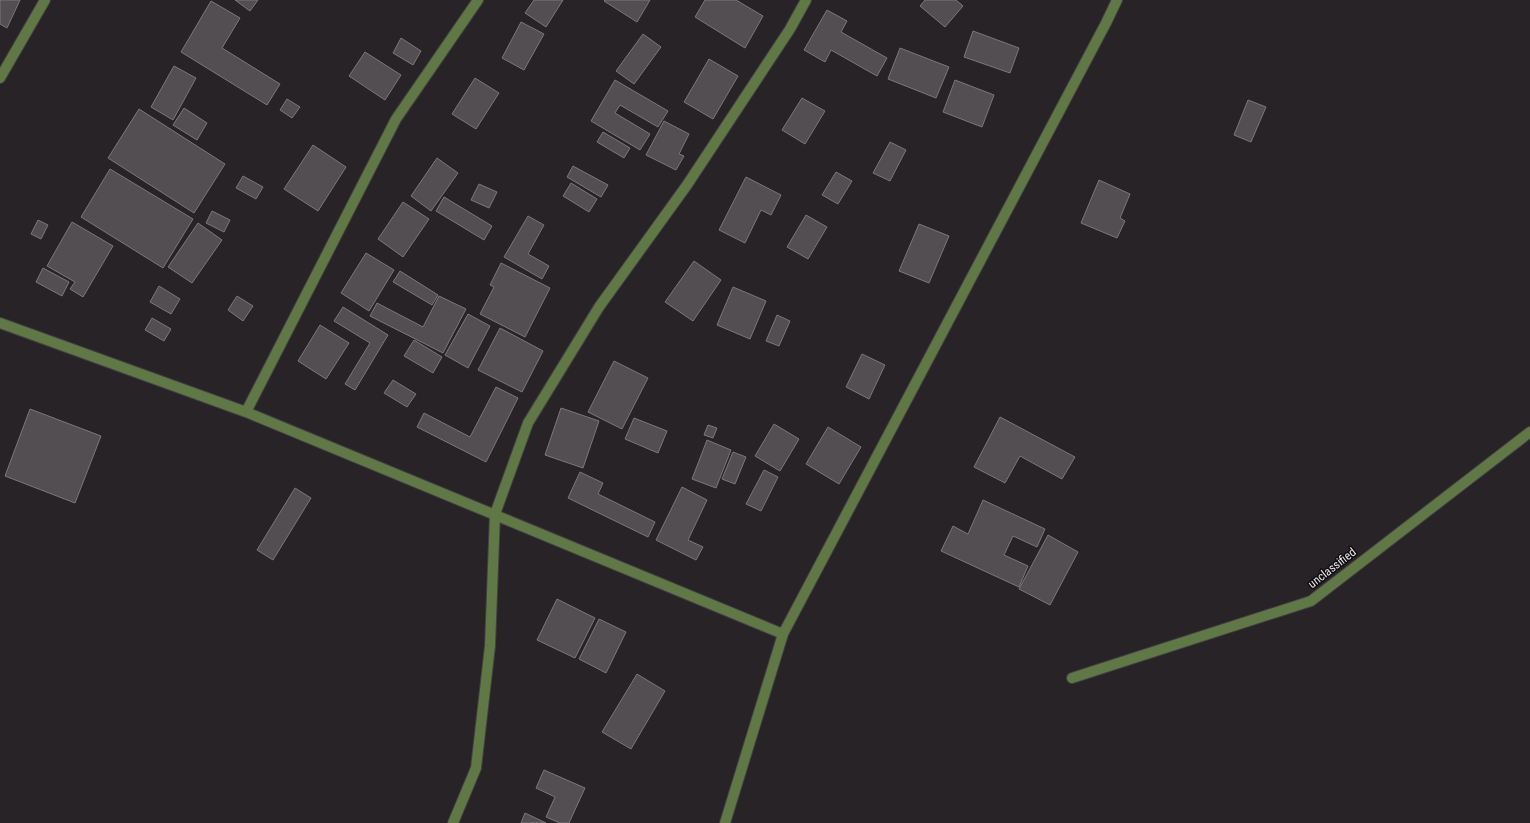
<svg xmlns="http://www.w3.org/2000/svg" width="1530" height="823" font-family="'Roboto Condensed',sans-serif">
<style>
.building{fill:#524e52;stroke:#7b777b}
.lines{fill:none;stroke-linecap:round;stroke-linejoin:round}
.minor-casing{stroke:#423f42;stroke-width:12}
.minor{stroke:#5f7845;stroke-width:10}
.labels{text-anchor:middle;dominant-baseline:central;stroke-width:3;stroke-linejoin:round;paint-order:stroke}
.street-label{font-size:12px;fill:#ebe8eb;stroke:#0f0d0f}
</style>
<rect width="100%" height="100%" fill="#272326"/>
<path class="building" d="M0 0H20L7 28 0 24Z
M235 0H258L250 11Z
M534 0H563L546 27 525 13Z
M605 0H650L637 22 604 1Z
M705 0H736L763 16 745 48 695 17Z
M925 0H956L963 6 945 27 920 6Z
M211 1 240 18 222 48 280 84 267 105 181 52Z
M827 10 847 21 841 32 887 58 877 76 831 50 825 62 804 50Z
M521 22 544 34 524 70 502 58Z
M973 31 1019 48 1010 73 964 57Z
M643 34 661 47 634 84 616 71Z
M401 38 421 51 413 65 393 53Z
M900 48 949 67 936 98 888 79Z
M365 52 401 75 385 100 349 76Z
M709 59 738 76 713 119 684 102Z
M174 66 196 78 173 120 151 107Z
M475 78 499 93 476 129 452 114Z
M615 80 668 111 658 127 620 105 615 113 650 134 640 150 591 121Z
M955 80 994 95 982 127 943 112Z
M802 98 825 111 805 144 782 130Z
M287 99 300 107 292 118 280 110Z
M1248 100 1266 107 1251 142 1234 135Z
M184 108 207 123 197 140 173 125Z
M139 109 225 164 194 213 108 158Z
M664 121 689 134 679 154 684 156 676 170 646 155Z
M603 132 630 148 624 158 597 142Z
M890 142 906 150 890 181 873 173Z
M313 145 346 167 318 211 284 189Z
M437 158 458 173 431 211 411 196Z
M573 166 608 185 601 197 567 177Z
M110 169 193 219 163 268 81 217Z
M836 172 852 181 838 204 822 195Z
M243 176 263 187 256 199 236 188Z
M746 177 781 195 771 215 761 210 745 243 719 230Z
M1099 180 1130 194 1120 218 1125 221 1117 238 1081 223Z
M571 183 597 199 589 212 563 196Z
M479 184 497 192 489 208 471 200Z
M444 197 492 226 484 240 436 211Z
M403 202 429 219 403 257 378 239Z
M212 211 230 220 224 232 206 223Z
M806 215 827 227 808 259 787 247Z
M528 216 544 225 528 254 549 266 542 279 504 257Z
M38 220 48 225 41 239 31 234Z
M72 222 113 246 83 297 70 289 75 282 47 266Z
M198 223 222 240 192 283 168 267Z
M919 224 949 236 929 283 899 271Z
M366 253 394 270 369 311 341 293Z
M694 261 721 280 693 321 665 302Z
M501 263 550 288 525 337 480 314 494 287 490 285Z
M43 268 69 282 62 296 36 282Z
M400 271 438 295 432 305 393 282Z
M159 286 180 299 171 314 150 302Z
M733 287 766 301 750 339 717 325Z
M237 296 253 306 243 321 228 310Z
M439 296 466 309 443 353 370 316 377 303 423 327Z
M343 307 388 335 355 390 345 384 370 343 334 321Z
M468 314 490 326 468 368 445 355Z
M777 315 790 321 779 346 766 341Z
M152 318 171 329 164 341 145 330Z
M320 325 349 343 326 379 298 361Z
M500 328 543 351 522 392 478 370Z
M414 340 442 357 433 373 404 356Z
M862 354 885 365 869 399 846 387Z
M614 361 648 378 622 429 588 412Z
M393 380 416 394 407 407 384 393Z
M496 387 518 398 486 462 417 427 424 413 470 437Z
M561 408 599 421 583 468 545 455Z
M30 409 101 436 75 503 5 476Z
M1000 417 1075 457 1062 479 1020 456 1005 483 974 467Z
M634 418 667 431 658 453 625 439Z
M774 424 799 439 780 471 755 456Z
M708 425 717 428 713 438 704 435Z
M828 427 861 447 839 484 806 464Z
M707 440 731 450 716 488 692 479Z
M733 452 746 457 735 484 722 479Z
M764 470 778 477 761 511 746 504Z
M580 472 603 483 598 494 655 522 648 537 568 498Z
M682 487 707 500 688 540 703 547 696 560 656 540Z
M295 488 311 498 273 560 257 550Z
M983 500 1045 529 1037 547 1013 536 1004 555 1028 566 1019 587 941 551 953 526 968 534Z
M1048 535 1078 552 1050 605 1019 589Z
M557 599 595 618 575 658 537 640Z
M599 619 626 632 606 673 579 659Z
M637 674 665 691 631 749 602 732Z
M544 770 585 788 569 823H560L546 817 555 797 536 788Z
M525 813 546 823H521Z"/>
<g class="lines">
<g class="minor-casing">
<path id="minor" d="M0 78 45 0
M0 323 246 412 783 634
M246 412 396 119 478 0
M1072 678 1311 601 1530 432
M453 823 476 768 490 646 495 514 528 423 599 307 687 185 790 29 806 0
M725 823 783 634 1106 23 1117 0"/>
</g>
<use href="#minor" class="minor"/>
</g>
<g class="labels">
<g class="street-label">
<text transform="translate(1332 568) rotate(-38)">unclassified</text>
</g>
</g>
</svg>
